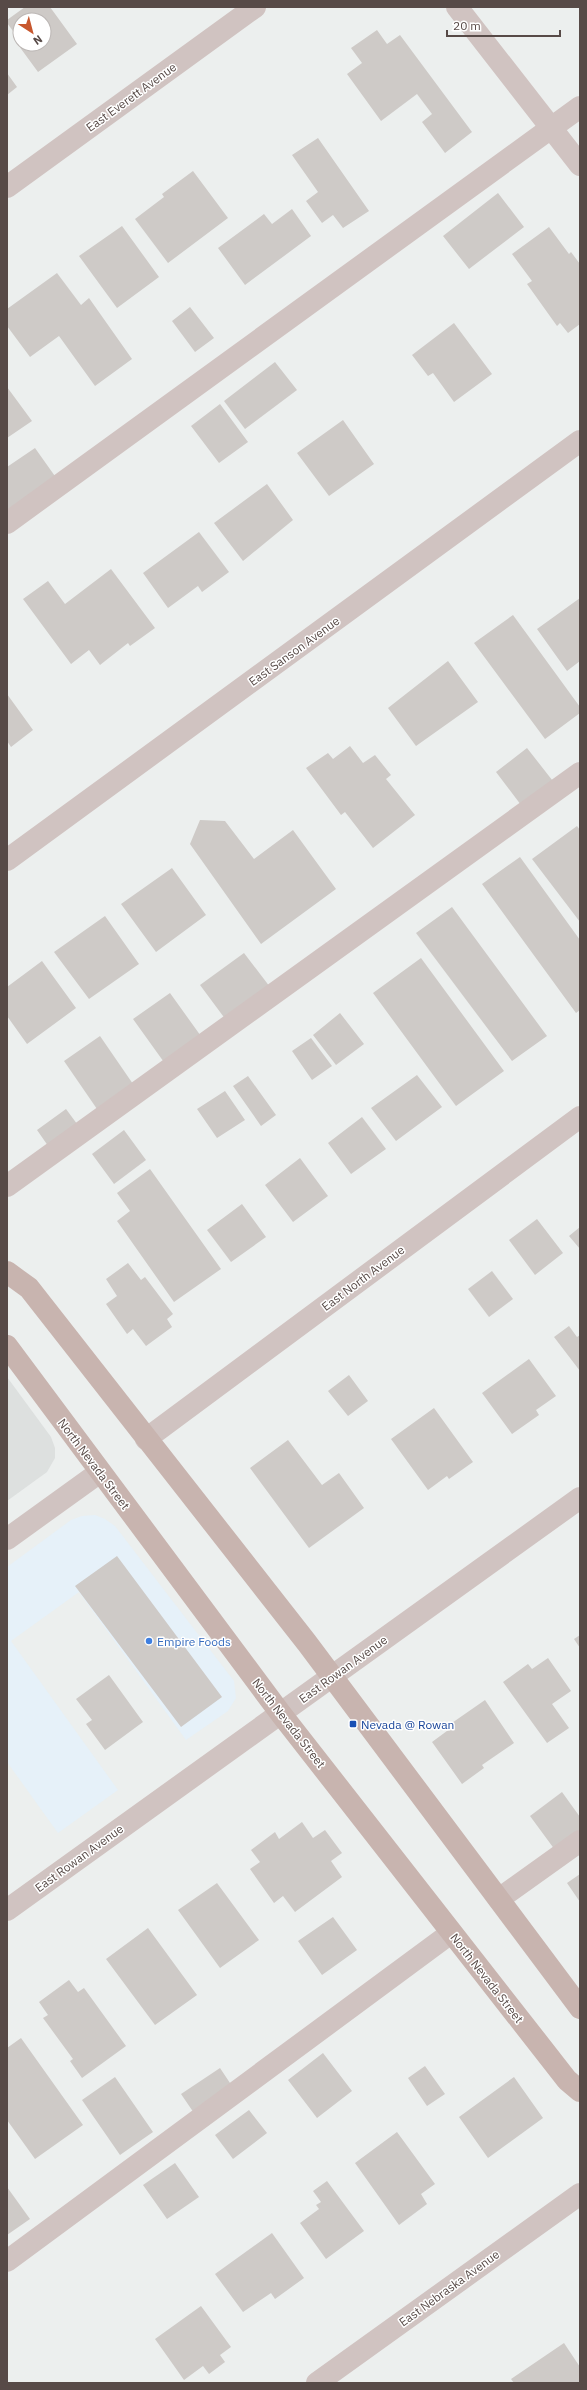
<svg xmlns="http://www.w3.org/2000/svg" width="587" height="2390" font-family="'IBM Plex Sans',sans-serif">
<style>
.commercial{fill:#e6f1f9}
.education{fill:#dde0df}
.building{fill:#cecac7;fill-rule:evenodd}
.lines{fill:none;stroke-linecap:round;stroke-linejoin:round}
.minor{stroke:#d0c3c1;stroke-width:22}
.major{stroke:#c8b4af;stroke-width:22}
.shop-dot{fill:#3f7fe0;stroke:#fff;stroke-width:1.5}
.transit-dot{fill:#1a4fb4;stroke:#fff;stroke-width:1.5}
.labels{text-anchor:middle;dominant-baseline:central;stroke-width:3;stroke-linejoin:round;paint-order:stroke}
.street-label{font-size:12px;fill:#574a47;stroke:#fff}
.shop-label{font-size:12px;fill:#366cbe;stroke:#fff;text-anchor:start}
.transit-label{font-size:12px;fill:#164399;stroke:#fff;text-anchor:start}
</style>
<rect width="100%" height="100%" fill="#ecefee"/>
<path class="commercial" d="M95 1515 105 1519 115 1526 234 1681 236 1698 228 1711 186 1740 79 1592 11 1641 118 1790 58 1833 7 1762V1567L71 1520 82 1516Z"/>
<path class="education" d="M7 1377 51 1437 55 1448V1458L47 1472 7 1501Z"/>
<path class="building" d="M25 7H50L77 44 38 72 16 42 19 39 7 23V20ZM20 20H44V44H20Z
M377 30 387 44 400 35 472 132 445 153 422 122 432 114 417 94 381 121 347 74 362 63 351 48Z
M7 73 17 87 7 95Z
M318 138 369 211 343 228 333 215 322 223 306 201 318 192 292 155Z
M193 171 228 218 168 263 135 219 164 197 162 194Z
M498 193 524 227 469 269 443 236Z
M292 209 311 236 245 285 218 248 264 214 272 224Z
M122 226 159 277 117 308 79 256Z
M549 227 569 254 571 252 580 264V324L568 333 560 323 557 326 527 284 532 281 512 254Z
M57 273 81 305 89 298 132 359 95 386 59 336 30 357 7 326V309Z
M190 307 214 338 195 352 172 321Z
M454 323 492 374 454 402 433 373 428 376 412 355Z
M275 362 297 390 245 429 224 401Z
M7 387 32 421 7 438Z
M220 404 248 442 219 463 191 426Z
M343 420 374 464 329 496 297 453Z
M35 448 57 479 7 510V467Z
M267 484 293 520 243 561 214 523Z
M199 532 229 572 202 592 198 586 168 608 143 573Z
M111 569 155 628 130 646 128 643 100 665 89 650 71 664 23 599 48 581 65 604Z
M580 598V661L567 671 537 629Z
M513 615 580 707V713L545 739 474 643Z
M448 661 478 702 416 746 388 708Z
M7 694 33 730 11 747 7 741Z
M350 746 363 763 375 755 391 775 386 779 415 815 373 848 345 812 341 815 306 768 328 753 333 759Z
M527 748 556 785 524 809 496 772Z
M200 820 225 821 254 859 293 830 336 889 261 944 190 844Z
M577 826 580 830V922L532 859Z
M520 857 580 940V1010L576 1013 482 884Z
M172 868 206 915 156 952 121 904Z
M452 907 547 1036 512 1061 416 933Z
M105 916 139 964 89 999 54 952Z
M244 953 270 987 226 1020 200 985Z
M421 958 504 1071 456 1106 373 993Z
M42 961 76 1008 27 1044 7 1016V987Z
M170 993 203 1039 166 1065 133 1019Z
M340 1013 364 1044 336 1065 313 1035Z
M100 1036 133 1084 97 1109 64 1061Z
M311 1038 332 1066 312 1080 292 1051Z
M417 1075 442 1107 396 1141 371 1108Z
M248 1076 276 1115 261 1126 233 1086Z
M225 1091 245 1120 217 1138 197 1109Z
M66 1109 83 1132 53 1153 37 1130Z
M362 1117 386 1149 351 1174 328 1143Z
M124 1130 146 1160 114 1184 92 1154Z
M300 1158 328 1196 293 1222 265 1185Z
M150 1169 221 1269 174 1302 117 1221 130 1211 117 1193Z
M242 1204 266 1237 231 1262 207 1230Z
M537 1219 563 1253 535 1275 509 1240Z
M580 1227V1249L569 1236Z
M128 1263 141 1280 145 1277 173 1314 167 1319 172 1327 146 1346 133 1329 127 1334 106 1304 117 1296 106 1279Z
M492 1271 513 1299 489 1317 468 1289Z
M569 1326 577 1337 580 1335V1371L554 1337Z
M529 1359 556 1396 536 1410 539 1415 512 1434 482 1393Z
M349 1375 368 1401 348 1416 328 1391Z
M434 1408 473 1462 449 1479 447 1476 428 1490 391 1439Z
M288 1440 322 1485 339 1473 364 1508 309 1548 250 1468Z
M117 1556 222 1697 181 1727 75 1586Z
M580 1635V1648L574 1639Z
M548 1658 571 1691 552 1704 569 1728 547 1743 503 1682 528 1664 532 1669Z
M109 1675 143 1722 105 1750 86 1724 92 1720 76 1699Z
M485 1700 514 1743 482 1765 484 1768 462 1784 432 1742 451 1728 449 1725Z
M562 1792 580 1817V1831L555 1850 530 1816Z
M302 1822 313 1838 325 1830 342 1853 331 1861 342 1877 295 1912 283 1896 274 1903 250 1869 260 1862 251 1850 275 1832 279 1839Z
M580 1874V1902L567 1883Z
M217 1883 259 1940 220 1968 178 1910Z
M333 1917 357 1950 322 1975 298 1941Z
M148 1928 197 1995 155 2025 106 1959Z
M69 1980 78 1992 84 1988 126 2046 82 2078 70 2061 73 2059 43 2018 48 2015 39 2002Z
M21 2038 83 2125 35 2159 7 2120V2048Z
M323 2053 352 2091 317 2118 288 2080Z
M425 2066 445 2094 427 2106 408 2078Z
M220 2068 234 2089 196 2116 181 2094Z
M115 2077 153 2132 120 2155 82 2100Z
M514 2077 543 2118 488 2158 459 2117Z
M249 2110 267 2133 233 2159 215 2135Z
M397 2132 435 2184 421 2194 427 2204 399 2225 355 2163Z
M175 2163 199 2197 167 2219 143 2185Z
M327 2181 364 2231 326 2259 300 2223 319 2209 316 2205 321 2202 313 2191Z
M7 2187 30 2219 7 2235Z
M272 2233 304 2278 275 2299 271 2293 243 2312 215 2274Z
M201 2306 231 2347 220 2355 225 2362 209 2374 203 2366 184 2380 155 2339Z
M564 2343 580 2367V2383H514L511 2379Z"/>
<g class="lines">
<path class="minor" d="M457 7 580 165
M7 187 255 7
M7 523 580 107
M7 860 580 441
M7 1186 580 773
M146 1439 580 1117
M7 1539 100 1472
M499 1899 580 1841
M7 1910 580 1498
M7 2261 451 1933
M317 2383 580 2194"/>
<path class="major" d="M7 1272 29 1288 307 1643 580 2008
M7 1346 281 1714 567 2080 580 2091"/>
</g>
<circle class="shop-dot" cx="149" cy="1641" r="4"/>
<rect class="transit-dot" x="349" y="1720" width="8" height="8" rx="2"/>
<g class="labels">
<g class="street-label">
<text transform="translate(131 97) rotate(-36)">East Everett Avenue</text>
<text transform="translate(294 651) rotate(-36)">East Sanson Avenue</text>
<text transform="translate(363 1278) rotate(-37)">East North Avenue</text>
<text transform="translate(94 1464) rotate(53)">North Nevada Street</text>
<text transform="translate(343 1669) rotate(-36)">East Rowan Avenue</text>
<text transform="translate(289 1723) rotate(52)">North Nevada Street</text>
<text transform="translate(79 1858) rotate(-36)">East Rowan Avenue</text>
<text transform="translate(487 1978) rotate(52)">North Nevada Street</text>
<text transform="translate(449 2288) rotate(-36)">East Nebraska Avenue</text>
</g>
<g class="shop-label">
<text x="157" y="1641">Empire Foods</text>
</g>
<g class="transit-label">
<text x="361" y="1724">Nevada @ Rowan</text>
</g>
</g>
<rect width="587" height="2390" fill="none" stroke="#574a47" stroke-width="16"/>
<g transform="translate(32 32) rotate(144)"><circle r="19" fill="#ffffff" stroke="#bcb7b5"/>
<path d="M0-3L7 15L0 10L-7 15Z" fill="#c7572e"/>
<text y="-6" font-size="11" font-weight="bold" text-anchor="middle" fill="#574a47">N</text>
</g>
<path d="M447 30v6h113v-6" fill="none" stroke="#574a47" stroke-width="2"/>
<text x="453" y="30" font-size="12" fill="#574a47" stroke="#ffffff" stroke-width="3" paint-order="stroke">20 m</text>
</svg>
